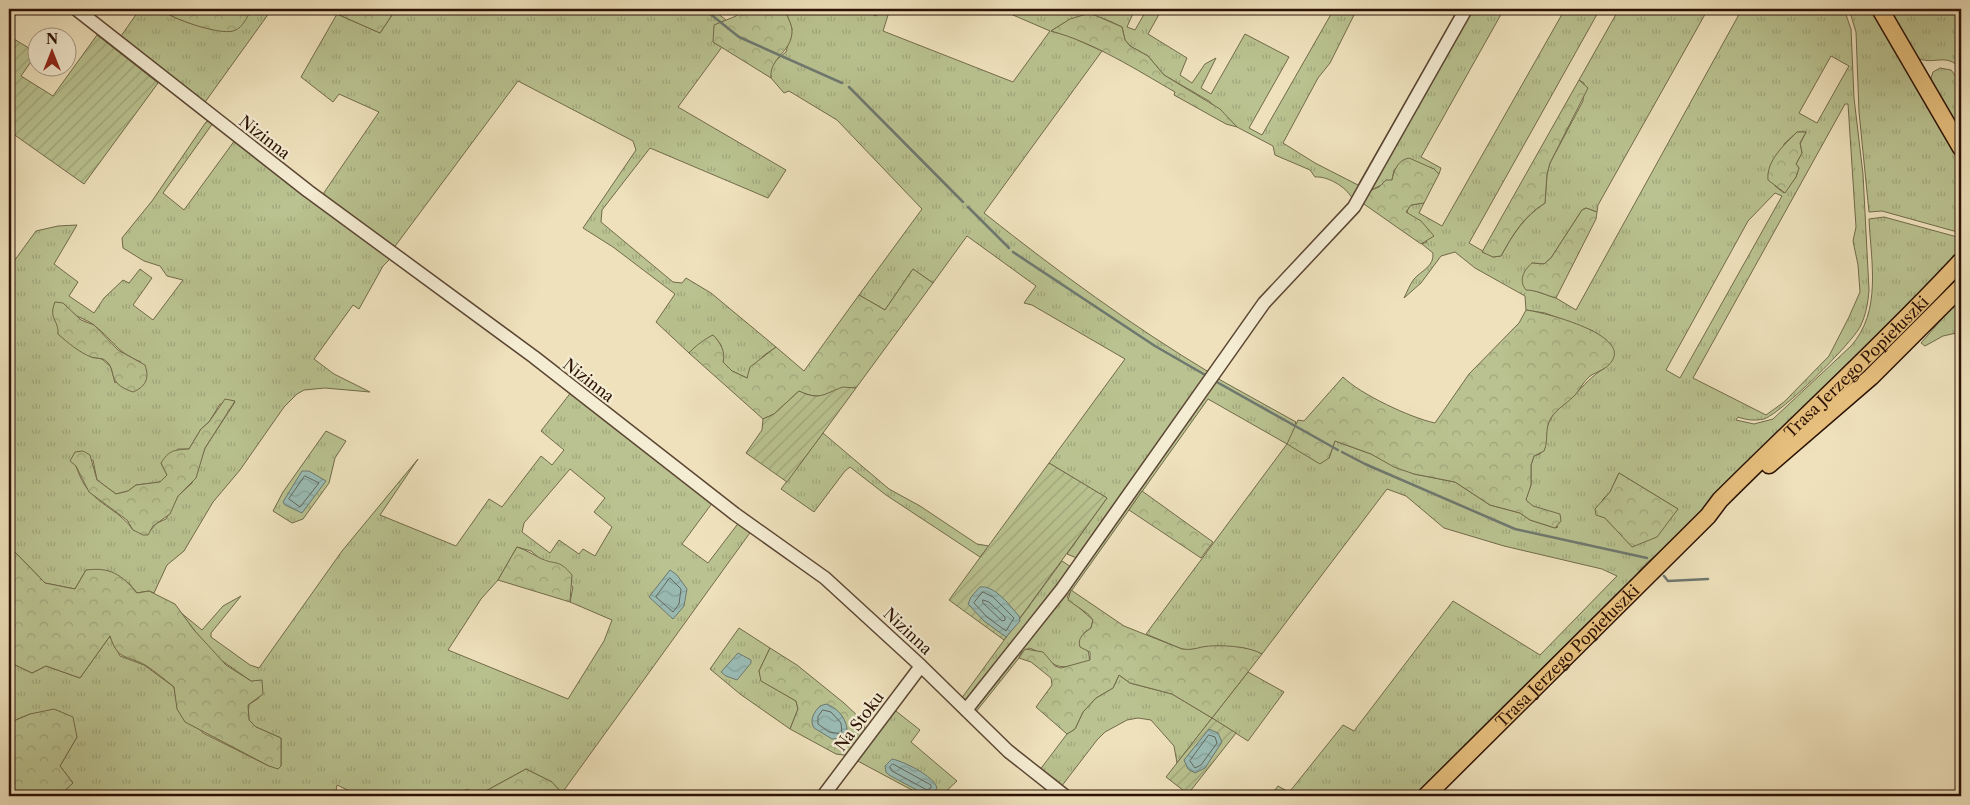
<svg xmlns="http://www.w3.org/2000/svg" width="1970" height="805" font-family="'Libre Caslon Text',serif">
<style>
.grass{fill:url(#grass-tufts);stroke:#726a4a;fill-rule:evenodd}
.forest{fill:url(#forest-crowns);stroke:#726a4a}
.garden{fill:url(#garden-furrows);stroke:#726a4a}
.water{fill:url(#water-waves);stroke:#6e786f}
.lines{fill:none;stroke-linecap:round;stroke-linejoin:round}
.shore{stroke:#63675d;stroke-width:1}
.stream{stroke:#6e786f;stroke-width:2.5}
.minor-casing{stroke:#5c4633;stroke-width:15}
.major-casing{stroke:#2c1205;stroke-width:19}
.minor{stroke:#f4ecd3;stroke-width:12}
.major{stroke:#e7c07e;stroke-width:16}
.labels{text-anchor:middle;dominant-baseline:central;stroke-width:4.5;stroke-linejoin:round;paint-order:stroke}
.street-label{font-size:16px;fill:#2c1205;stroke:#f4ecd3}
</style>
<defs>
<pattern id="grass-tufts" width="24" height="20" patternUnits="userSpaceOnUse" patternTransform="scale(1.25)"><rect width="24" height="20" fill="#b9c290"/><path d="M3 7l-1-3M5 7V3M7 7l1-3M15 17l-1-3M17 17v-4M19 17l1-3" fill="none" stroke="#9fa67b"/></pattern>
<pattern id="forest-crowns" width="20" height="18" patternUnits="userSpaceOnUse" patternTransform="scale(1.25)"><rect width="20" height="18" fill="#b9c290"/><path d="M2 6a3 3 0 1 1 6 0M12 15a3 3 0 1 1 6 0" fill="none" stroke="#9fa67b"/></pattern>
<pattern id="garden-furrows" width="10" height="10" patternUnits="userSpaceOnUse" patternTransform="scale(1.25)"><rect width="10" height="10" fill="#b9c290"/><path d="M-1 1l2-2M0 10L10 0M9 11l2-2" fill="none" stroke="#9fa67b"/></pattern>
<pattern id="water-waves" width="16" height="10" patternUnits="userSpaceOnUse" patternTransform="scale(1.25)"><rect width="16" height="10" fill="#9abcb5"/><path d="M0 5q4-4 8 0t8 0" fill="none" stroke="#85a19a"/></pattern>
</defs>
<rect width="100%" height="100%" fill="#eee1bc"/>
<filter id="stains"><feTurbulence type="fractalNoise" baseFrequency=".004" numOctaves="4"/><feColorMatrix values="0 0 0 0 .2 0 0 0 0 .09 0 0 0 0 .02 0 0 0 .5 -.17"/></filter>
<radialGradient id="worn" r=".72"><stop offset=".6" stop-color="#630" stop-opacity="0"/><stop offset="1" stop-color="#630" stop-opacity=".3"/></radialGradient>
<path class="grass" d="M140 9H161C173 20 202 27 218 30L249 14 247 9H272L203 105 121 36Z
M396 9H712L726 20 721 22 713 42 722 47 678 107 786 170 768 198 650 148 602 210 601 222 673 282 682 283 686 278 711 293 776 347 763 356 747 378 732 371 723 362 721 345 713 335 689 353 656 322 675 294 613 247 583 228 636 150 633 141 518 81 393 249 321 197 379 112 339 94 333 102 301 77 337 14 380 33Z
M792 9H860L876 16 883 9H890L883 31 1013 82 1050 31 999 9H1135L1127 27 1135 30 1147 9H1162L1148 34 1187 58 1180 75 1192 83 1205 64 1216 58 1201 88 1211 94 1245 34 1289 57 1249 128 1262 135 1334 9H1357L1330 63 1318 78 1283 143 1315 163 1358 185 1458 9H1464L1352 198C1346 187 1328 176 1315 177L1310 170 1275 155 1273 146 1237 127 1209 101 1164 75 1148 56 1130 46 1125 40 1122 27C1090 11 1082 11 1051 31L1069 36 1102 51 984 213C1057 271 1132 326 1212 374L1079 559 1067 554 1107 498 1049 463 1125 359 1032 305 1024 303 1036 286 967 236 933 283 913 269 885 310 859 295 922 209 837 120 789 91 784 93 771 78 770 69 775 61 786 52 792 29 787 15Z
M1471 9H1504L1421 157 1441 168 1439 174 1434 169 1406 159 1394 170 1392 180 1369 191Z
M1565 9H1600L1469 243 1493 257 1501 256C1513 234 1524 217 1545 203L1547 174 1550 163 1583 101 1584 83 1579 80 1619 9H1708L1598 205 1597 212 1586 208 1582 210 1551 258 1544 264 1532 263V290L1556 298 1576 310 1742 9H1844L1851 29 1854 98 1863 174 1869 290C1868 303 1866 315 1860 327 1850 345 1783 412 1764 419 1755 421 1746 420 1738 417L1736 420 1754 424 1773 419 1851 346C1882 311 1871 262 1869 219L1884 217 1961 238V251L1667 548C1655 556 1641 565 1635 578L1417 796H1270L1278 786 1287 791 1291 790 1343 725 1354 731 1453 601 1540 655 1617 576 1602 569 1504 546 1444 528 1406 496 1387 489 1262 654 1244 648 1208 647 1189 650 1182 649 1146 634 1287 444 1208 399 1067 597 1093 620 1091 628 1084 633 1090 660C1086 663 1080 663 1075 665 1048 672 1052 655 1029 648L1021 653 1019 658 975 713 974 708 1215 377 1296 422 1295 423 1329 458 1335 441 1371 454 1414 474 1455 482 1490 505 1520 513 1530 520 1555 528 1558 527 1525 500 1531 485V465L1534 456 1540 454C1550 439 1543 435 1549 422 1554 410 1565 405 1573 396 1585 385 1591 376 1605 368L1593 331 1545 313 1526 310 1525 296 1475 268 1455 252 1441 256 1421 283 1404 298C1407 292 1410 284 1414 279 1422 270 1434 267 1433 253L1422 244 1427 242 1407 214 1408 207 1411 205 1424 203 1419 213 1442 226ZM1831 56 1849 66 1817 123 1799 113ZM1845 104H1848L1856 227 1853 241 1858 265 1860 292 1849 317 1829 356 1784 402 1766 415 1693 378ZM1797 132H1806L1800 144 1802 153 1796 164 1799 168 1796 177 1784 193 1775 186 1784 144ZM1775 193 1782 196 1680 378 1666 370 1748 221ZM1619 473 1678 509 1633 547 1605 518 1603 499 1610 492Z
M1849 9H1874L1961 157V233L1882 211 1869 212 1859 112 1856 32Z
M1886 9H1961V69C1945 50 1931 69 1913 55Z
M1940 68 1951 70C1966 86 1961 118 1961 138L1930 81 1933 72Z
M211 121 213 123 163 193 184 210 235 140 391 258 383 266 359 309 353 305 314 359 334 374 370 392 325 388 304 390 297 394 284 407 240 470 213 502 184 551 167 565 154 593 149 591 137 593 129 583 86 570 75 589 45 583 14 551 9 542V300L15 283 9 276V268L36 231 58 226 77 225 54 264 78 282 69 296 94 313 104 298 123 280 129 283 140 269 152 278 133 305 153 320 183 280 167 276 160 266 144 261 123 248 122 238 152 201 206 122ZM72 312C79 319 89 320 95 326 114 341 116 352 141 362L115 383 111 367 102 359 92 357 58 334 59 328ZM235 402 205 448 192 483 178 496 166 519 157 523 149 532 133 530C122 513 102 506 89 491 83 484 79 475 76 466L93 460 97 480 116 494 128 491 136 485 160 482 167 475 161 463 178 449H189L201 429 209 422 220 404Z
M1961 297V332L1943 336 1925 346 1921 343Z
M572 391 713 502 682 544 708 563 740 521 752 530 562 793 552 782 526 769 484 792 466 790 452 796H360L337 785 335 796H59L73 783 60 766 77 737 30 714 9 723V662L32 673 46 666 80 678 110 636 120 656 144 665 174 687 176 698 203 733 269 766H281V738L256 727 249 720 248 705 259 698 251 681 215 656 180 612 202 630 223 606 241 596 211 633V637L250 665 259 668 342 551 418 459 380 515 456 546 489 499 502 507 541 456 552 465 564 450 541 431ZM570 469 605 498 594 512 612 527 595 556 583 549 579 554 559 540 550 553 522 532 524 523ZM517 547 531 551 573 587 570 602 612 620 604 641 568 699 448 650 481 599 498 580Z
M326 431 346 441 335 458 329 483 303 519 292 523 273 511 283 492Z
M823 433 889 489 920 506 977 544 989 546 980 557 886 495 850 467 845 471 814 512 781 489Z
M1062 561 1071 567 966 701 961 699Z
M739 628 770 648 759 671 762 681 796 701 798 709 790 729 740 694 710 669Z
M1248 672 1284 692 1248 741 1212 718 1177 763 1174 746 1151 720 1138 718 1127 720 1105 732 1097 740 1061 787 1039 771 1067 734 1075 729 1083 712 1096 698 1113 688 1119 675 1130 683 1172 694 1212 718Z
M892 708 920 730 911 742 957 781 941 796H923L854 759Z"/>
<path class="forest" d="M161 9H247L249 14C245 21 241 29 233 31 219 35 171 19 161 9Z
M335 9H396L380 33 337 14Z
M741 9H792L787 15C789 20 792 26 792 30 793 52 769 57 771 78L713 42 714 25 736 16Z
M1090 13 1122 27 1125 40 1130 46 1148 56 1164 75 1220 109 1237 127 1226 124 1174 95 1175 92C1135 69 1095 43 1051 31L1070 19Z
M1579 80 1588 88 1550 163 1547 174 1545 203C1524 216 1513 234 1501 256L1493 257 1482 252Z
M1797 132H1806L1800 143 1802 153 1796 164 1799 168 1796 177 1785 193 1768 180C1766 161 1784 145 1797 132Z
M1409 158 1434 169 1439 174 1424 203 1411 205 1406 212 1421 221 1434 236 1421 244 1361 202 1369 191 1379 187 1386 180H1392C1394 170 1398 160 1409 158Z
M1586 208 1597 212 1596 219 1556 298C1545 295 1537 290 1526 290 1518 280 1524 270 1532 263L1544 264 1551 258 1582 210Z
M913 269 933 283 856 388C828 387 826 404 799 391L774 414 763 419 689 353C694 347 706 338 713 335 720 342 726 352 723 362L732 371 747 378 750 367 776 347 804 371 859 295 885 310Z
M55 302 63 303 81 320 94 325 118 350 145 365C150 379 145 387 133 392 103 382 120 369 103 359 99 358 95 358 91 357 79 352 68 343 58 334 59 320 48 319 55 302Z
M1526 310C1543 312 1630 334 1612 361 1607 369 1598 371 1590 376 1584 381 1580 389 1576 394 1568 403 1557 408 1551 418 1544 429 1549 440 1544 451L1534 456 1531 465V485L1526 500 1533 506 1560 514 1561 521 1555 528 1530 520 1520 513 1490 505 1455 482 1414 474 1394 467 1371 454 1335 441 1329 458 1320 464 1287 444 1298 420 1304 421 1343 377C1360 394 1411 418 1435 423L1469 374 1519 323Z
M225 399 235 401 205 448 196 478 178 496 170 514 153 526 148 535H143L133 530 127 520 89 492 76 466 70 461 75 452 83 451 90 455 97 480 116 494 128 491 136 485 160 482 167 475 161 463C169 450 174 450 189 449L201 429 209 422Z
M1619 473 1678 509 1657 537 1632 547 1605 518 1596 515 1595 509 1610 492Z
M1142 491 1213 542 1201 558 1129 510Z
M9 542 14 551 45 583 75 589 86 570C110 567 121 574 137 593L149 591 175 604 194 630 226 665 251 681 262 680 263 694 248 705 249 720 256 727 281 738V766L278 769 269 766 185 722 177 709 174 687C165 680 155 671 145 665 125 654 118 661 110 636L80 678 46 666 32 673 9 662Z
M517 547C526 550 532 554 540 558 556 566 558 558 572 575L570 602 498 580Z
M1071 590 1124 626 1182 649C1190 650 1194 649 1202 647 1217 644 1249 646 1262 654L1212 718 1172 694 1130 683 1119 675 1113 688 1096 698 1083 712 1075 729 1067 734 1036 707 1052 685 1051 678 1031 662 1019 658 1025 649 1043 652 1055 666 1061 668 1090 660V652L1080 647C1077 638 1084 633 1091 628L1093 620 1088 614 1068 600Z
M770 648 797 665 844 703 861 719 867 733 850 756 836 754 790 729 798 709 796 701 761 681 759 671Z
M54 709 73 717 77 737 60 766 73 783 59 796H9V723L30 714Z
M526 769 552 782 562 793 560 796H452L466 790 484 792Z"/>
<path class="garden" d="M97 35 158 83 84 184 9 131V36L37 53 21 76 53 96Z
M843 387 856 388 787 482 746 453 762 430 763 419 774 414 799 391C820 401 823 394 843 387Z
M1049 463 1107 498 1004 640 949 600Z
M1212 718 1236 733 1188 794 1166 777Z"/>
<path class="water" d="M302 471H309L326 481 302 513 285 505 283 502Z
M670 570 677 575 687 589 684 606 673 619 649 597Z
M980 587C995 585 1010 606 1019 616L1020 621 1006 637 984 621 968 604 971 597Z
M738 653 751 660V663L737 680 726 676 721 672Z
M826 704C841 709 849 723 847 738L832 739 814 728C809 720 814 712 820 706Z
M1209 729 1218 733 1222 742 1205 768 1195 773 1188 769 1184 760Z
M892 759C903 761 934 776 937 788L934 792 926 795 889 775 886 772 885 766Z"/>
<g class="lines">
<path class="shore" d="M305 476 319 483 300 507 289 499Z
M670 578 681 589 679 604 673 612 656 597Z
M983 592 993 597 1014 618 1006 631 987 617 974 603Z
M983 600 989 602 1005 617V620L1002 621 983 603Z
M823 710 831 712 841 723 842 734 829 732 818 724V717Z
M1209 735 1215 737 1217 743 1201 765 1195 768 1190 761Z
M893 764 931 785V788L927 790 892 771 890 767Z"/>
<path class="stream" d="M704 9 739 37 842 83
M9 25 18 9
M849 87 963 202
M968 207 1009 248
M1013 252 1155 346 1207 376
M1215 381 1338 450
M1342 452 1365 464 1515 529 1647 558
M1664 576 1668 581 1708 579"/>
<g class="minor-casing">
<path id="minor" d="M76 9 308 191 534 357 735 514 825 578 921 666 1008 751 1065 796
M966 710 1062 589 1264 303 1354 207 1466 9
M823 796 921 666"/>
</g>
<g class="major-casing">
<g id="major">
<path d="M1880 9 1961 148"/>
<path d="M1769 465 1871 377 1961 287"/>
<path id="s1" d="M1426 796 1708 516 1720 500C1800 420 1884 344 1961 261"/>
</g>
</g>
<use href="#minor" class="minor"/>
<use href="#major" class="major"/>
</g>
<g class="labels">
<g class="street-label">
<text transform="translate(265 137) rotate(38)">Nizinna</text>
<text stroke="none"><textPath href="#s1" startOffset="608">Trasa Jerzego Popiełuszki</textPath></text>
<text transform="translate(589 380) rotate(38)">Nizinna</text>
<text transform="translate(908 631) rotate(43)">Nizinna</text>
<text stroke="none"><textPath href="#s1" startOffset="199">Trasa Jerzego Popiełuszki</textPath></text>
<text transform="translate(859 721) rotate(-53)">Na Stoku</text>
</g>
</g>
<rect width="1970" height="805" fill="none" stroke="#eee1bc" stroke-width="30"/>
<rect x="10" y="10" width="1950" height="785" fill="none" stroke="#2c1205" stroke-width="2.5"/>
<rect x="15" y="15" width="1940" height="775" fill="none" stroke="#2c1205"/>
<g transform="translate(52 52)"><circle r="24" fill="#f4ecd3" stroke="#a49581"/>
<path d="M0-4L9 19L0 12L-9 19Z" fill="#8f2418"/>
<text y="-8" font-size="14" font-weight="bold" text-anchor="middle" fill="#2c1205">N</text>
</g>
<rect width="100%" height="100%" filter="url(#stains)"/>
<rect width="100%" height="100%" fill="url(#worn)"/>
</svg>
